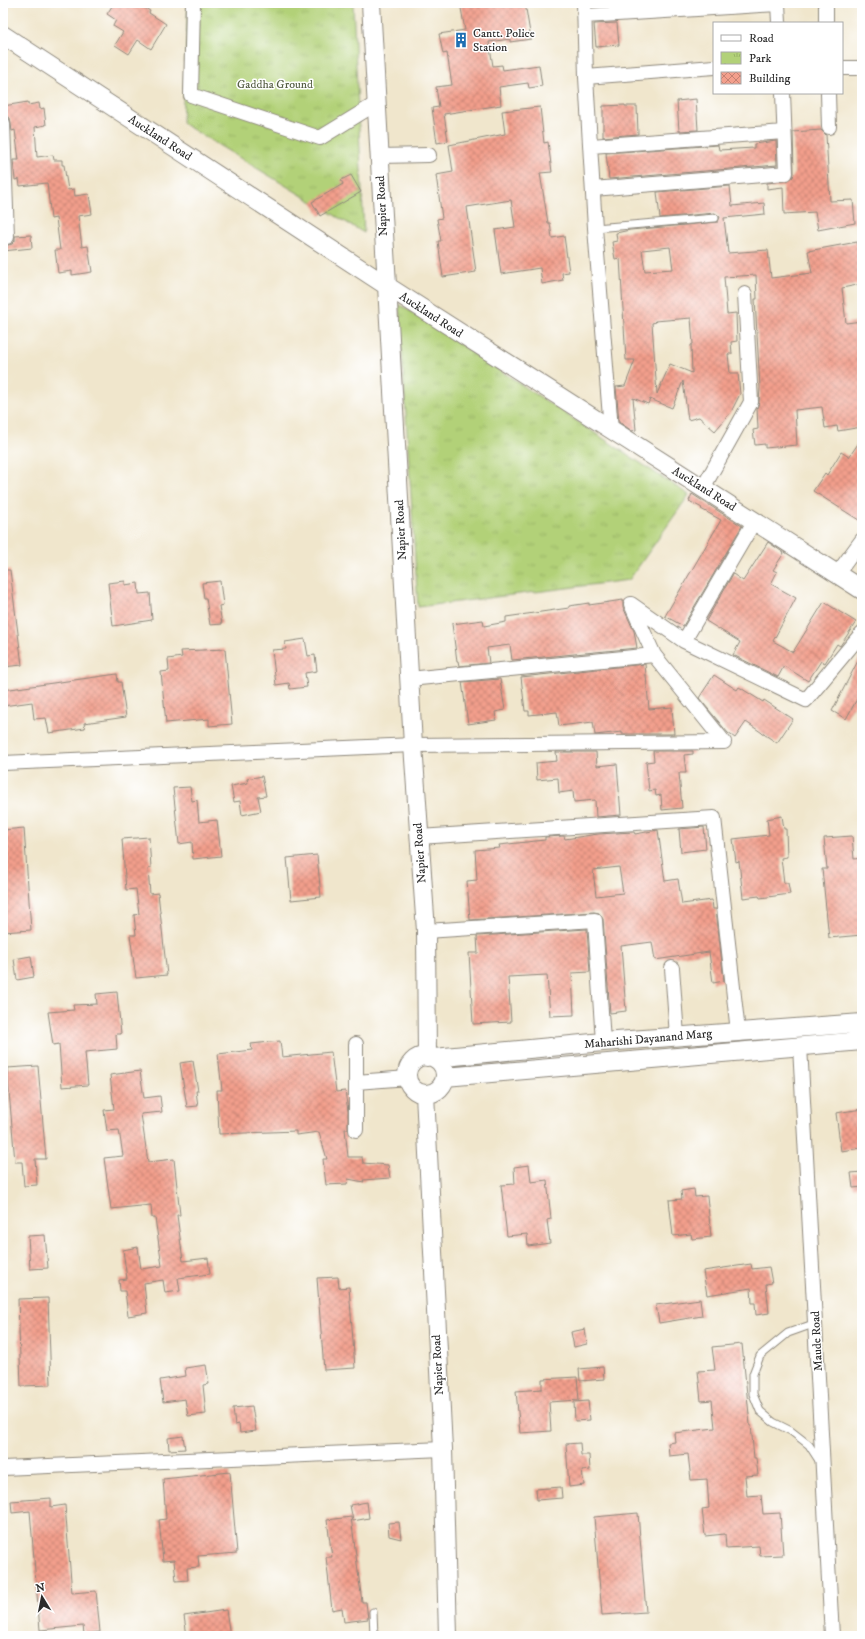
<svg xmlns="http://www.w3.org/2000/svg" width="865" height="1639" font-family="'IM FELL DW Pica',serif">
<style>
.park{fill:url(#park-tufts);stroke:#6e7e52}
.building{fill:url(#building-cross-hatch);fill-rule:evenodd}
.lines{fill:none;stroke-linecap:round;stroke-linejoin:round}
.service-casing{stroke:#8e887c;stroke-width:9}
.minor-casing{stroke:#8e887c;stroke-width:16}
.tertiary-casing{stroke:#8e887c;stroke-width:20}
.service{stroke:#fff;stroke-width:7}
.minor{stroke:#fff;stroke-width:14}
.tertiary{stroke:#fff;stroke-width:18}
.labels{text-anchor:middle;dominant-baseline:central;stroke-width:3;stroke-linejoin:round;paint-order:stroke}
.poi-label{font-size:12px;fill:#2b2b2b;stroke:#fff;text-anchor:start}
.park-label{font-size:12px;fill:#545d42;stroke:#fff}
.street-label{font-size:12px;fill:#2b2b2b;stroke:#fff}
</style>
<defs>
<pattern id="park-tufts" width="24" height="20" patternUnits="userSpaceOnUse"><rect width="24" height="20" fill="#b2d178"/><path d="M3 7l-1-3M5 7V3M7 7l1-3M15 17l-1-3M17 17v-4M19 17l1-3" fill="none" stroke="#99b468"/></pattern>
<pattern id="building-cross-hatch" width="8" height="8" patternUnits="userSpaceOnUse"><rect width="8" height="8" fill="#f39f8c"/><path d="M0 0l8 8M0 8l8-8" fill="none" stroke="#c58273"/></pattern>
</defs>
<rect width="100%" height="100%" fill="#fff"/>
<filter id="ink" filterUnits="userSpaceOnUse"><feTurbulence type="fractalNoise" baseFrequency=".025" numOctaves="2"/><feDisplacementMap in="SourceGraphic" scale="8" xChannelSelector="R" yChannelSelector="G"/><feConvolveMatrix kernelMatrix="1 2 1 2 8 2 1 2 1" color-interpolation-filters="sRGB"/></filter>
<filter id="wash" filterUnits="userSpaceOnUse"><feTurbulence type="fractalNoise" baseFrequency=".012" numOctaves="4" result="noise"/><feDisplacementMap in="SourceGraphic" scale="16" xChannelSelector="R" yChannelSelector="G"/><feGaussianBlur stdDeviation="0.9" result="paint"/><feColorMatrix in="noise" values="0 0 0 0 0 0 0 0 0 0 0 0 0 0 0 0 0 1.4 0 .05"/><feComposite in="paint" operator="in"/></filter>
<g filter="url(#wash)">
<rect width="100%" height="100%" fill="#f0e6cc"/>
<path class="park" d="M188 3H353L364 233 182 123Z
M399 304 689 495 629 580 418 607Z"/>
<g id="blocks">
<path class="building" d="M114 3H137L150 11 149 13 166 24 151 49 138 40 129 54 115 45 123 32 113 26 116 20 107 14Z
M460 3H525L531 39 510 42V39L489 42 493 66 502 65 503 70 539 65 542 86 529 88 528 83 499 87 501 105 444 114 448 141 437 143 432 108 439 107 436 87 452 85 447 53 443 54 439 34 465 30Z
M617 23 619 45 596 47 594 24Z
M696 99 698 130 679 131 677 101Z
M28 102V105L39 103 40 109 44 108 46 125 35 127 37 157 53 155 54 160H62V165H64L68 190 74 189 75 196 89 194 92 214 78 216 82 247 88 246 92 272 72 275V271L58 273 55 250H60L56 218 51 219 47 183 20 186 19 179 15 180 13 160H19L15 130 12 131 10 118 3 115V106Z
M625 105V106H637L638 134 603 137V106Z
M540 107 544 143 548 142 552 172 540 173 548 223H550L552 238 564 236 569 272 562 273 563 280 542 284 540 268 501 274 495 230 515 227 511 200 467 207 476 272 443 277 438 241H441L437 219 442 218 436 175 453 172 449 145 505 134 502 111Z
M821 130 826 135 830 201 853 200 855 223 818 230 815 212 784 214 783 187 767 189V183L787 181 793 177 794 173 793 132Z
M776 141 777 165 609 179 606 153 718 145 719 150 754 148V144Z
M351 175 361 192 320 216 312 202 343 184 341 180Z
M730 186 732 206 764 203 765 214 724 218 728 253 768 250 771 278 812 273 808 251 857 242 858 247 862 246V284L842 288 846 323 862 321V427L838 431 837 426 825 428 822 407 795 410 797 445 765 448V444L755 445 753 430 758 429 757 408 759 402 760 388 755 299H757L756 275 724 277 727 314 736 313 737 341 731 342 732 354H728L730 373H738L740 394 731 412 715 431 699 417 688 420 683 381 672 408 650 399 648 404 633 398 636 430 632 431 619 422 616 387 625 386 635 360H626L620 258 615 259 612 242 617 241 616 233 630 230 718 222 720 217 715 213 660 218 657 192ZM670 247 673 269 645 271 642 250ZM691 318 693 344 691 345 692 373 670 364 657 394 652 323 656 322 655 321Z
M31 235 32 248 3 251V244L8 245 12 244 15 241V236Z
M862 438V522L813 491 825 473 827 475 841 452 849 457Z
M692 494 742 526 683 626 665 616 721 520 701 509 702 508 689 501Z
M768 542 784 553 773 570 777 572 771 584 796 598 773 641 793 652 824 602 856 622 840 646 837 644 825 663 821 661 808 681 784 666 778 677 733 655 740 642 706 621 733 574 743 581Z
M3 570H10L22 665 3 667Z
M125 581V585L138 583 139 594 150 593 152 620 113 626 108 583Z
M220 581 223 605 219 606 222 624 210 625 206 598H204L202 583Z
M623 600V607L634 631 637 648 512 660 510 645 487 648 489 663 459 666 458 661H457L452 624 483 620 484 626 506 622V617L569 608V606L589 603V605Z
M305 639 308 656 315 655 317 671 305 673 307 687 290 689 289 683 276 685 272 650 286 649 285 642Z
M225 649 232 724 209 726V719L166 723 161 672 169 671 168 659 182 657 181 651Z
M862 653V690L846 719 832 711Z
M645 664 649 709 672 707 674 734H622V732L595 735 593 722 559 726 557 712 529 715V711H525L521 677Z
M117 674 118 682H121L126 717 84 723 85 728 49 733 46 718 34 719 32 702 3 706V690Z
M714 675 737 690 739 687 763 702 764 700 793 719 777 743 746 722 735 738 728 733 699 698Z
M500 679 505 710 495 712 496 720 468 724 462 682Z
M653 751H693V754L684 755 686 773H679L682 808 662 810 661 795 656 796 655 790 649 791 646 762 654 761Z
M556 752H596L597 766 617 764 621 815 596 817 595 800 574 802 573 791 559 793 558 778 537 780 536 763 557 761Z
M262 776 266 796 258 797 261 811 242 815 240 801 234 802 231 786 248 783 247 779Z
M190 787 192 801 197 800 199 822 217 820 221 856 193 859 192 842 179 844 173 788Z
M782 816 784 829H786L787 857 781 858 784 883H788L790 894 760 898 759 896 743 898 739 861 736 862 733 839 769 835 767 819Z
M704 827 706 849 681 852 679 829Z
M24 828 31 930 3 932V830Z
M658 830 665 881 678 879 682 904 712 900 713 909H716L724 981 713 983 709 952 655 960 652 942 621 946 626 1011 610 1013 603 919 599 913 594 912 470 920 467 881 477 880 475 850 500 848 499 845 545 840V837L564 836 565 839 598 834 634 832 635 834ZM619 867 623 893 596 896 593 870Z
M852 836 854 859 862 858V935L829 938 822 869H827L824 838Z
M149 837 151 868 148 869 150 894 158 893 167 975 136 978 130 935H136L134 915 139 914 136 889 126 890 122 839Z
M317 855 321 897 291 900 287 858Z
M587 929 590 972 572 973 574 1015 550 1016 547 975 508 977 511 1022 473 1024 469 953H478L477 936Z
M31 956 34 977 17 980 14 959Z
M117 992 121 1034H116L117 1049 85 1052 88 1085 62 1087 59 1044 53 1045 48 1012 74 1010 73 1005 97 1004 96 994Z
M280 1041 282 1057 331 1052 336 1092 345 1091 348 1111V1129H345L348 1157H362L363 1163 388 1165 390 1178 363 1180 364 1182 348 1179 347 1184 326 1185 323 1159H327L319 1132 296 1135V1131L219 1134 217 1090H222L218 1054 252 1050 251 1044Z
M193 1061 198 1091H196L198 1106 187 1107 180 1063Z
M38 1066 46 1159H35L37 1185 24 1186 22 1162H15L7 1068Z
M140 1071 144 1098 160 1096 162 1112 141 1114 148 1162 174 1159 180 1215H177L183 1261 208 1258 210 1274 178 1278 180 1291 165 1293 163 1280 144 1283 147 1313 128 1316 125 1291H120L119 1280 127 1279 123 1250 138 1247 141 1269 162 1266 155 1218H152L151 1205 111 1209 104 1158 123 1156 119 1130 107 1131 104 1110 114 1109 110 1075Z
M862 1109V1148L841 1151 836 1113Z
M529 1165 531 1182 547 1180 551 1219 547 1220 550 1243 528 1246 527 1234 507 1236 501 1185 515 1184 514 1167Z
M862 1172V1187L853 1188 851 1173Z
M694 1189 695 1197 707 1196 711 1237 692 1239 691 1234 673 1236 669 1200 682 1199 681 1191Z
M45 1235 48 1268 30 1269 28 1236Z
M751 1264 752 1269 769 1267 772 1283 766 1284 769 1313 756 1315 755 1303H752L751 1288 707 1295 703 1271Z
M338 1277 339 1288 349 1287 355 1368 324 1370 317 1278Z
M48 1298 51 1385 21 1386 18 1299Z
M700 1299 702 1316 659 1323 656 1305Z
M585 1329 587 1344 574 1347 571 1332Z
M742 1344 750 1425H751L754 1458H756L758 1475 745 1476 747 1496 761 1495 763 1514 780 1513 783 1555 760 1556 759 1546 726 1548 725 1534 705 1536 702 1509 709 1508 707 1479 691 1480 688 1454 669 1456 668 1443 675 1442 674 1433 715 1428 712 1400 701 1401 698 1371 715 1370 712 1347Z
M206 1365 209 1384 203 1385 206 1414 188 1416 185 1399 163 1402 160 1380 186 1376 185 1368Z
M603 1367 604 1379 580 1381 579 1369Z
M577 1377 579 1400 549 1402 551 1431 520 1433 516 1391 542 1389V1379Z
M588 1401 590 1420 575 1421 574 1402Z
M252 1406 256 1431 240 1433 239 1424 235 1425 233 1408Z
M183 1436 185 1449 169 1450 168 1438Z
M580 1443 581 1455H589L590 1470 582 1471 584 1485 569 1487 566 1444Z
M230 1472 237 1553 198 1556 199 1567 187 1568 188 1580 176 1581 174 1560 163 1561 159 1520 166 1519 163 1479Z
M561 1487 562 1498 537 1500 536 1489Z
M51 1498V1507L65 1505 72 1593 96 1591 100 1632 84 1634 83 1626 40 1630 30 1511 12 1513 11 1501Z
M367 1502 369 1518 353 1521 350 1505Z
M638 1513 646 1612 602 1615 594 1517Z
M351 1517 362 1602H366L368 1619 344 1622 342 1608 332 1610 326 1557H332L327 1520Z
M399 1522 401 1539 389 1536 388 1523Z
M226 1610 230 1636H187L184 1616Z"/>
</g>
</g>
<g filter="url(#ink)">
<use href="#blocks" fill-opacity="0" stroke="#8e887c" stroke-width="1"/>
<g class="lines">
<g class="service-casing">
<path id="service" d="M595 228 715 218
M816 1323 788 1333 760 1356 753 1374V1394L760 1411 773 1422 791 1431 809 1445 820 1462
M373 1612 374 1636"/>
</g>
<g class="minor-casing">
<path id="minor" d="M193 3 191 95 320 138 377 103
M584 3 586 77 595 228 611 430
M778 3 779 23
M826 3V23
M585 16 778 4
M842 68H862
M586 77 714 67
M828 93 829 127
M3 123 7 237
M591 146 784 132
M379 156 429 155
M593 189 786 173 783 93
M703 488 751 402 745 294
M837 574 862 540
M684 641 755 520
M409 679 654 655
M724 742 654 655 631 604 684 641 806 700 862 633
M3 763 413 745 724 742
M419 837 714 818 738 1032
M426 931 595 920 603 1042
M672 968 677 1036
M800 1046 832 1636
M356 1082 408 1078
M356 1130V1044
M3 1468 443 1449"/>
</g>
<g class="tertiary-casing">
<path id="tertiary" d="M371 3 413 745 426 931 427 1057
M3 35 387 286 862 590
M407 1075a19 19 0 1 1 38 0a19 19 0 1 1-38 0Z
M434 1058 603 1042 862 1023
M445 1077 862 1041
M425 1094 443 1449 448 1636"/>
</g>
<use href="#service" class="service"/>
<use href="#minor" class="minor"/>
<use href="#tertiary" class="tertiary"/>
</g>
</g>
<defs>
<g id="building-bare" transform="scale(1.2)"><path d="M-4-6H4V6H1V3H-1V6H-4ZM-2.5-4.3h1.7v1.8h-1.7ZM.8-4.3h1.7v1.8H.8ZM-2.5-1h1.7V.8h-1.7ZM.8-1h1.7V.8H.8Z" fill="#1f6fb2" stroke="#fff" stroke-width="2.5" paint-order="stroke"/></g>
</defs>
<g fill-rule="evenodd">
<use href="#building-bare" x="461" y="40"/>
</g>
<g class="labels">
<g class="poi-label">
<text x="473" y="33">Cantt. Police<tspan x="473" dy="14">Station</tspan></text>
</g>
<g class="park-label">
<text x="275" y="84">Gaddha Ground</text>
</g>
<g class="street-label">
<text transform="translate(160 138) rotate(33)">Auckland Road</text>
<text transform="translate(382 206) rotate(-93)">Napier Road</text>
<text transform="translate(431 315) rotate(33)">Auckland Road</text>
<text transform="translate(704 489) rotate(32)">Auckland Road</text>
<text transform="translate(401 530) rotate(-93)">Napier Road</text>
<text transform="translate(420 853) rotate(-94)">Napier Road</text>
<text transform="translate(648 1039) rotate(-5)">Maharishi Dayanand Marg</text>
<text transform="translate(817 1341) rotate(-93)">Maude Road</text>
<text transform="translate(438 1365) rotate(-93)">Napier Road</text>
</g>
</g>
<rect width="865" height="1639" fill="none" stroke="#fff" stroke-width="16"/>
<rect x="713" y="22" width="130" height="72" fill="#ffffff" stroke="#aaaaaa"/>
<rect x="721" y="35" width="20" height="6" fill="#ffffff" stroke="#aaaaaa"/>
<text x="749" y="42" font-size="12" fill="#2b2b2b">Road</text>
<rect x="721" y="52" width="20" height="12" fill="url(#park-tufts)" stroke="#aaaaaa"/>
<text x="749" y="62" font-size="12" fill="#2b2b2b">Park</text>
<rect x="721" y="72" width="20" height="12" fill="url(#building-cross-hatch)" stroke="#aaaaaa"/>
<text x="749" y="82" font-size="12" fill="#2b2b2b">Building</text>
<g transform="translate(42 1597) rotate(350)" stroke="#ffffff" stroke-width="3" paint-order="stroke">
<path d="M0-3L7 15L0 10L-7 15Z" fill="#2b2b2b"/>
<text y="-6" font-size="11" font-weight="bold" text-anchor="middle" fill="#2b2b2b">N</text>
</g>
</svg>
